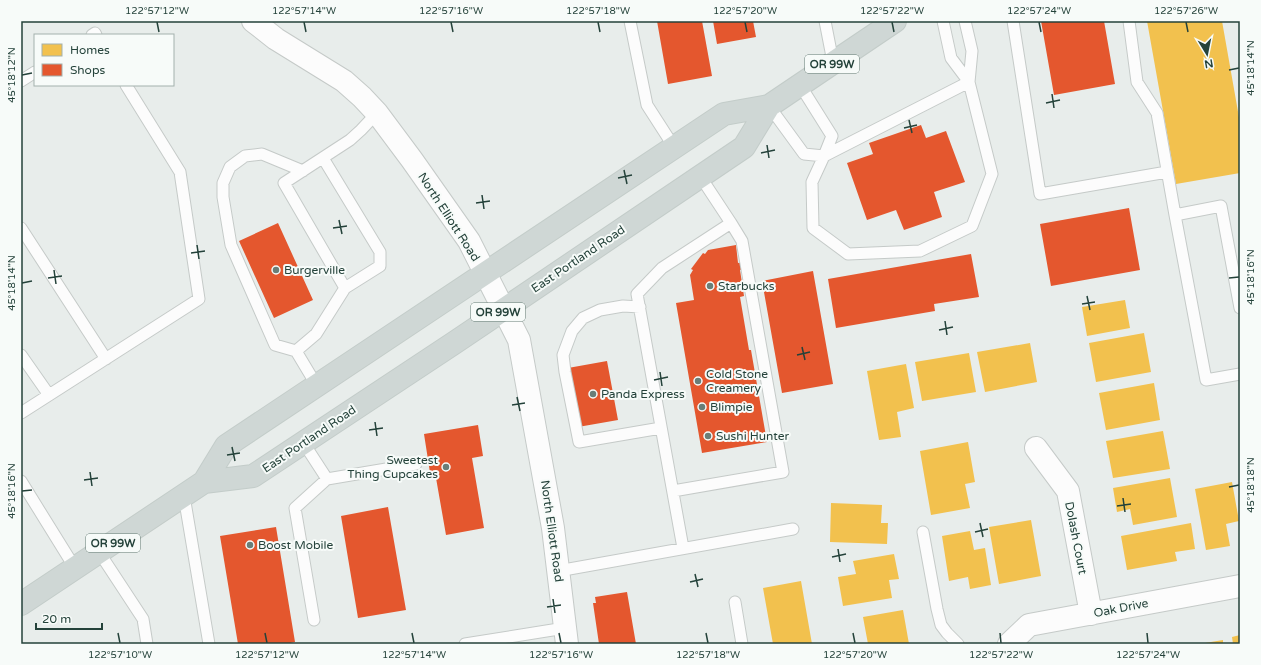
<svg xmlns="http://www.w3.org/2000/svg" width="1261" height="665" font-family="'Varela Round',sans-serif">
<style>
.homes{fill:#f2c14e}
.shops{fill:#e4572e}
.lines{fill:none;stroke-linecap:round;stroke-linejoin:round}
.service-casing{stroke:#c5cac8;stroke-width:13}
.minor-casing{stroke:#c5cac8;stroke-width:24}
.tertiary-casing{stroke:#c5cac8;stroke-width:24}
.primary-casing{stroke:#c3ccc9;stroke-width:24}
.service{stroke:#fcfcfc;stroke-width:11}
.minor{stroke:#fcfcfc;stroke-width:22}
.tertiary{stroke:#fcfcfc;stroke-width:22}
.primary{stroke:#cfd7d5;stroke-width:22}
.ticks{fill:none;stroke:#24423a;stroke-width:1.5}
.poi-dot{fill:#697e78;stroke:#f7fbf9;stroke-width:1.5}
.labels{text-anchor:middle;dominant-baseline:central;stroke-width:4;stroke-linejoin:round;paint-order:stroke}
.shield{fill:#f7fbf9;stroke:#637a73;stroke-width:1}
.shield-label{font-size:11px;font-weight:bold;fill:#24423a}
.street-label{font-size:12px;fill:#24423a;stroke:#f7fbf9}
.poi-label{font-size:12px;fill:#24423a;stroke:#f7fbf9;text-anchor:start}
.neatline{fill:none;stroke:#24423a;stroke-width:1.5}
.ticks-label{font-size:10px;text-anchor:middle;fill:#24423a}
</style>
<rect width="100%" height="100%" fill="#e8edeb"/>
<path class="homes" d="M1147 21H1222L1240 123V173L1176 184Z
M1125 300 1130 328 1087 336 1082 307Z
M1144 333 1151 372 1096 382 1089 343Z
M1030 343 1037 382 985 392 977 352Z
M969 353 976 392 922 401 915 362Z
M906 364 914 408 897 412 901 437 879 440 867 371Z
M1154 383 1160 420 1106 430 1099 393Z
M1163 431 1170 469 1113 478 1106 441Z
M968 442 975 482 965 484 970 508 931 515 920 451Z
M1170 478 1177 517 1133 525 1130 509 1117 512 1113 488Z
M1232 482 1239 521 1226 524 1230 546 1206 550 1195 489Z
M831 503 882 505 881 523H888L887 544 830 542Z
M1031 520 1041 576 999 584 989 527Z
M1191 523 1195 549 1175 552 1177 561 1127 570 1121 536Z
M970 531 974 550 985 548 991 585 970 589 968 577 949 581 942 536Z
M894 554 899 579 889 580 892 598 843 606 838 577 856 574 853 561Z
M801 581 812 644H773L763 588Z
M903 610 909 644H868L863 617Z
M1240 635V644H1233L1232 637Z
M1223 640V644H1205V643Z"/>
<path class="shops" d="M657 21H702L712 76 668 84Z
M713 21H753L756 37 717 44Z
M1041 21H1104L1115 84 1054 95Z
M921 125 926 138 946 131 965 182 934 192 942 217 904 230 896 210 867 220 847 163 873 154 869 143Z
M1129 208 1140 270 1051 286 1040 224Z
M278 223 313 300 274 318 239 241Z
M736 245 738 263 744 262 745 269 740 270 744 296 740 297 749 350H751L767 442 702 453 676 303 694 300 690 275 693 270 691 269 703 253 705 254 708 250Z
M971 254 979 297 934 304 935 311 836 328 828 279Z
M813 271 833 384 782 393 762 281Z
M607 361 618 420 578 427 568 368Z
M478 425 483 456 472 458 484 528 446 535 436 478 431 479 424 434Z
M388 507 406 610 358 618 341 516Z
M276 527 295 642 285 644H238L220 536Z
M627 592 636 644H599L593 603H596L595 597Z"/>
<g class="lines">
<g class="service-casing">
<path id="service" d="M630 21 647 105 674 147
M825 21 833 62
M943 21 951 58 969 82 972 51 965 21
M1013 21 1040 194 1167 172
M1129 21 1137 82 1157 113 1175 215
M92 35 95 33 96 35
M21 81 35 72
M969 82 992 174 972 226 920 251 848 254 813 228 812 182 824 156Z
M769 106 804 154 824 156 832 136 800 85
M323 158 380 252V266L345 288 284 183 350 140 361 130 377 113
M303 171 262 154 245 156 230 167 223 183V197L231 245 275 345 296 351 317 386
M21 228 106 359
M640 307 623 306 600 310 583 318 572 331 563 355 565 372 579 442 661 428
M1240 308 1221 206 1175 215 1206 380 1240 374
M296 351 316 334 345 288
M21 355 49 395
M21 413 199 299 180 172 126 85
M303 442 327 479
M21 481 75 568
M673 491 783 472 742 241 731 223
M184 496 209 644
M923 532 937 609 941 625 947 633 958 644
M683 548 637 294 662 268 731 223 700 176
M99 552 143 619 147 644
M558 571 793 529
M735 602 742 644
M314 620 295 508 327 479 416 464
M465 644 565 628"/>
</g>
<g class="minor-casing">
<path id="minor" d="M1036 448 1068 491 1091 614
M1009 644 1029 625 1240 586"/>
</g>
<g class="tertiary-casing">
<path id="tertiary" d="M253 21 276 39 344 81 362 97 377 113 412 160 469 241 519 340 553 528 567 644"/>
</g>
<g class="primary-casing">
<path id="primary" d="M204 482 253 476 454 343 744 147 769 106 895 21
M21 604 204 482 226 446 724 114 769 106"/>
</g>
<use href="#service" class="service"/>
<use href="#minor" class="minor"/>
<use href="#tertiary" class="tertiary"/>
<use href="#primary" class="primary"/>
</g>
<path class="ticks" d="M157 22 159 32M304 22 306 32M451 22 453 32M598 22 600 32M745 22 747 32M892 22 894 32M1039 22 1041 32M1186 22 1188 32M1229 70 1239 68M22 75 32 73M1052 94 1054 108M1046 103 1060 100M909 120 912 133M904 128 917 125M767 145 769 158M761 153 775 150M624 170 627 184M618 178 632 175M482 195 484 209M476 203 490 201M339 220 342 234M333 228 347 226M197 245 199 259M191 253 205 251M54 270 56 284M48 278 62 276M1229 278 1239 277M22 283 32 281M1087 296 1090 310M1082 304 1095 302M945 321 947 335M939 330 953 327M802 347 805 360M797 355 810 352M660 372 662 386M654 380 668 377M517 397 520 411M512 405 525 403M375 422 377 436M369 430 383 428M232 447 235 461M227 455 240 453M90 472 92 486M84 480 98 478M1229 487 1239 485M22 491 32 490M1123 498 1125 512M1117 506 1131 504M980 523 983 537M975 532 988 529M838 549 840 562M832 557 846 554M695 574 698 587M690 582 703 579M553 599 555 613M547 607 561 605M118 633 120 643M265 633 267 643M412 633 414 643M559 633 561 643M706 633 708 643M853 633 855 643M1000 633 1001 643M1147 633 1148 643"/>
<g class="poi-dot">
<circle cx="276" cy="270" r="4"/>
<circle cx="710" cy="286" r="4"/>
<circle cx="698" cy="381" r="4"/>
<circle cx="593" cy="394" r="4"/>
<circle cx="702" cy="407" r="4"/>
<circle cx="708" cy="436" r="4"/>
<circle cx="446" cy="467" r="4"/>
<circle cx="250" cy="545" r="4"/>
</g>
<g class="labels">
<g class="shield">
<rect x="805" y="55" width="54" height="18" rx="3"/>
<rect x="471" y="303" width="54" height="18" rx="3"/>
<rect x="86" y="534" width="54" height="18" rx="3"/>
</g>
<g class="shield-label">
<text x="832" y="64">OR 99W</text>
<text x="498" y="312">OR 99W</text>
<text x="113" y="543">OR 99W</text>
</g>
<g class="street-label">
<text transform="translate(449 217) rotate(57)">North Elliott Road</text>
<text transform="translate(578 259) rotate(-34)">East Portland Road</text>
<text transform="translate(309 439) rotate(-34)">East Portland Road</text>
<text transform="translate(552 531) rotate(82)">North Elliott Road</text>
<text transform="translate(1076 538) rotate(79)">Dolash Court</text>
<text transform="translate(1121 608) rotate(-11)">Oak Drive</text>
</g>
<g class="poi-label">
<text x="284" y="270">Burgerville</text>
<text x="718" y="286">Starbucks</text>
<text x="706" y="374">Cold Stone<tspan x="706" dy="14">Creamery</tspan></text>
<text x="601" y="394">Panda Express</text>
<text x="710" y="407">Blimpie</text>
<text x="716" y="436">Sushi Hunter</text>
<text x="438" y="460" text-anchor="end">Sweetest<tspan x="438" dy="14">Thing Cupcakes</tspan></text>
<text x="258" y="545">Boost Mobile</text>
</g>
</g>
<rect width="1261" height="665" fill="none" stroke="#f7fbf9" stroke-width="44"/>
<rect x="34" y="34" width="140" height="52" fill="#f7fbf9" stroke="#a3b1ad"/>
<rect x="42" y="44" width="20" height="12" fill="#f2c14e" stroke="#a3b1ad"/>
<text x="70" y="54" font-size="12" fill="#24423a">Homes</text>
<rect x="42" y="64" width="20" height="12" fill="#e4572e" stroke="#a3b1ad"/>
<text x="70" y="74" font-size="12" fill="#24423a">Shops</text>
<g transform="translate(1207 54) rotate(170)" stroke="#f7fbf9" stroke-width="3" paint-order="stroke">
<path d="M0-3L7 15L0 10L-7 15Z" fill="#24423a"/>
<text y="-6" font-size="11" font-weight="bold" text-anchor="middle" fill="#24423a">N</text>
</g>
<path d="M36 623v6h66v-6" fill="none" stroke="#24423a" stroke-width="2"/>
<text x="42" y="623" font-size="12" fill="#24423a" stroke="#f7fbf9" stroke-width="3" paint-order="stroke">20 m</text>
<rect x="22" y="22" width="1217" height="621" class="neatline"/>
<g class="ticks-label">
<text x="157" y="14">122°57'12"W</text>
<text x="304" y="14">122°57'14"W</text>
<text x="451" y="14">122°57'16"W</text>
<text x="598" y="14">122°57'18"W</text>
<text x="745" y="14">122°57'20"W</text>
<text x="892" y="14">122°57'22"W</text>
<text x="1039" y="14">122°57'24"W</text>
<text x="1186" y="14">122°57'26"W</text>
<text transform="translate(1250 68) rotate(-90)" y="4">45°18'14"N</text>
<text transform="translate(11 75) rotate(-90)" y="4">45°18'12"N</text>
<text transform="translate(1250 277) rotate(-90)" y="4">45°18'16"N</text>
<text transform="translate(11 283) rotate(-90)" y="4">45°18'14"N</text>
<text transform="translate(1250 485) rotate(-90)" y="4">45°18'18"N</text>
<text transform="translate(11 491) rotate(-90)" y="4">45°18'16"N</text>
<text x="120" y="658">122°57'10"W</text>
<text x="267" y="658">122°57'12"W</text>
<text x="414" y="658">122°57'14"W</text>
<text x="561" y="658">122°57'16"W</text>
<text x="708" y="658">122°57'18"W</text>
<text x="855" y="658">122°57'20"W</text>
<text x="1001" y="658">122°57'22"W</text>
<text x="1148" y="658">122°57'24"W</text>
</g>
</svg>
